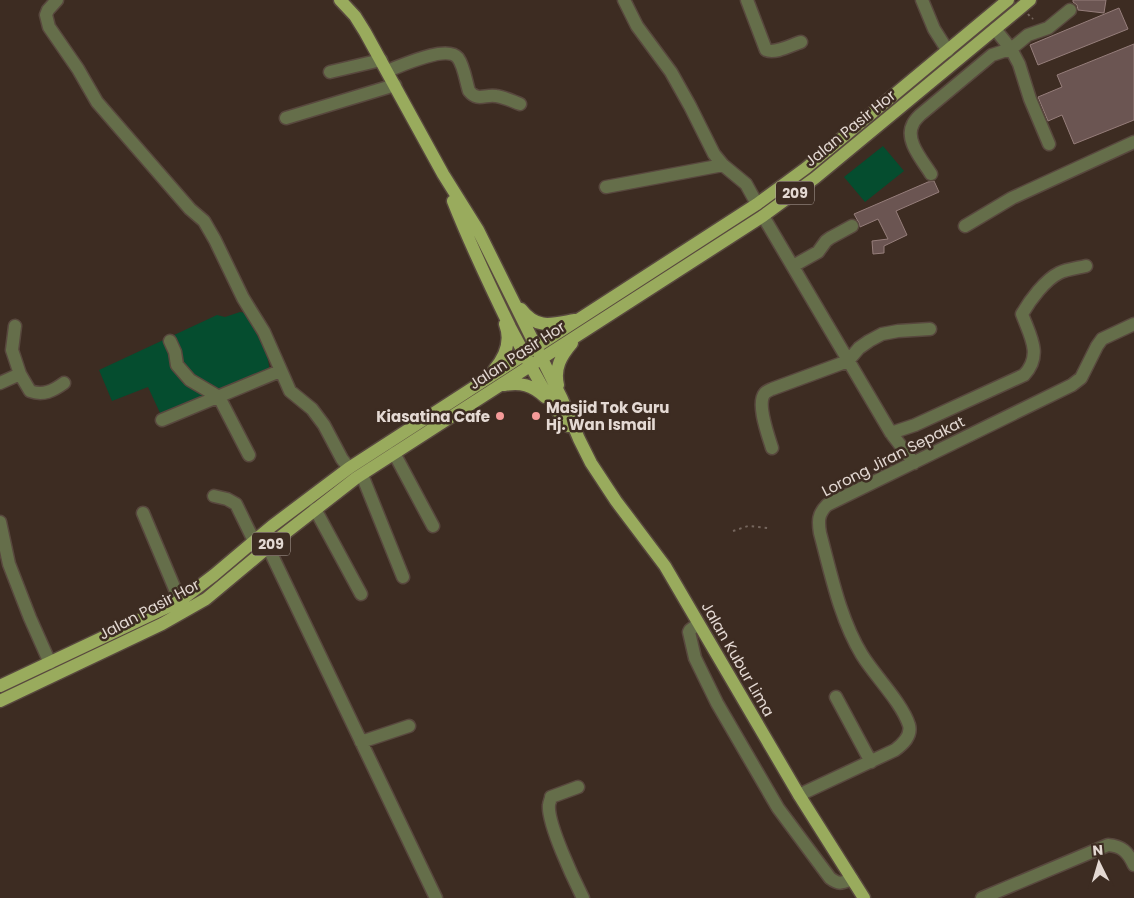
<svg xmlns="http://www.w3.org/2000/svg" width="1134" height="898" font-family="Poppins,sans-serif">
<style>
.green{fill:#054d2f}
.building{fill:#6b5552;stroke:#967e7b}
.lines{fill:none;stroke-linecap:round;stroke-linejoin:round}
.minor-casing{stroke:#58483e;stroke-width:15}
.major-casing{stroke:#58483e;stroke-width:15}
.path{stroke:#75665d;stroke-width:2;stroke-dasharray:2.5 4;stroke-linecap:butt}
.minor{stroke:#656e4a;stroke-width:12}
.major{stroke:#99ab5d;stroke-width:12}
.poi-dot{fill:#f59b99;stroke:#3d2c22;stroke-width:2}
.labels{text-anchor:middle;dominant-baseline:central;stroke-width:5;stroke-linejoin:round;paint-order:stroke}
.shield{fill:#3d2c22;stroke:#b2a59e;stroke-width:1}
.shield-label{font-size:14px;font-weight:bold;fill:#e4d9d3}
.street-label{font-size:15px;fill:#e4d9d3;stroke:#3d2c22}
.poi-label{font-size:15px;font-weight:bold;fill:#e4d9d3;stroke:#3d2c22;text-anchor:start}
</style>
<rect width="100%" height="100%" fill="#3d2c22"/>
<path class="green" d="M883 146 904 171 865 202 844 177Z
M240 312 246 313 267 354 270 372 161 415 148 387 112 401 99 370 217 315 225 317Z"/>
<path class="building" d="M1073 0H1106L1104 13 1078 10 1077 5 1073 2Z
M1119 8 1128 29 1038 65 1030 45Z
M1134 44V120L1074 144 1062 115 1048 121 1038 97 1062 87 1057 75Z
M934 181 939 192 896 211 907 235 884 246V253L873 254 872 241 888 239 878 219 860 227 859 223 854 214 928 182Z"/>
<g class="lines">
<g class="minor-casing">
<path id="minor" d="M57 0 48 10 46 15 49 27 78 69 97 102 190 209 204 221 215 240 243 298 264 332 290 391 312 409 324 425 342 459 349 468
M624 0 637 26 671 72 690 106 714 154 723 165 746 184 757 204
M747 0 766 50C776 54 791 45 801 42
M922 0 934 29 948 51
M995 29 1011 49 1019 64 1030 99 1049 144
M1011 49 1028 35 1048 28 1070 10
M387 71C401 66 447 44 458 58 464 66 466 82 469 91 478 102 485 94 496 96 504 97 512 101 520 104
M330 72 381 60
M286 118 395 85
M931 174C923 161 904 140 913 124 914 121 918 117 920 115L992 55 1004 51H1013
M606 187 723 165
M763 216 891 433 914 463
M965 226 1012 198 1134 142
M793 266 818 252 826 241 830 238 852 226
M170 341 175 352 177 365 190 380 219 397 249 455
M20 374 30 391C43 396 53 391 64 383
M0 383 20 374 12 350 15 326
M162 420 280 371
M891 433 915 425 1024 375C1043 355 1030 336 1022 314 1030 300 1045 280 1059 273 1067 269 1078 268 1086 266
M772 448C768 435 756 403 765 393 767 391 770 390 772 389L848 361 859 348 869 341 882 334 898 331 930 329
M394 453 433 526
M362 475 403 577
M214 496 227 499 236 504 254 541
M315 509 361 594
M143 513 180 601
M0 522 9 564 30 618 50 663
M268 547 436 898
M698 624 690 630 689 632 695 658 717 703 778 808 830 878C839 885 842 883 852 879
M836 697 871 762
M361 742 409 726
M578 787 551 797C551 799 549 803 549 805 547 823 574 880 583 898
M799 795 895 750C903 744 912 736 909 725 902 703 875 676 862 655 840 619 831 574 820 533 818 521 818 514 827 505L1072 385 1081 378 1097 346 1102 339 1134 324
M982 898 1108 845C1122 846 1128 852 1134 865"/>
</g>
<g class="major-casing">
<path id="major" d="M340 0 355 16 365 32 443 174 478 230 562 399 579 439 591 463 616 501 665 566 799 795 864 898
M453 201C470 244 490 286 510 327 528 361 545 395 568 426
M521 309C537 330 552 324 575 320
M494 370C505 357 512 342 505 324
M504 385C521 382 532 385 545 397
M558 385C554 368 561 356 572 343
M0 686 180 601 214 575 272 526 349 468 757 204 806 168 1008 0
M0 701 162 624 206 599 279 538 356 478 763 216 815 178 1030 0"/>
</g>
<path class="path" d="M1028 14 1032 19 1033 18
M733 531 748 526 768 528"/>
<use href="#minor" class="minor"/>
<use href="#major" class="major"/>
</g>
<g class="poi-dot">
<circle cx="500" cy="416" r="5"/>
<circle cx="536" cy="416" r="5"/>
</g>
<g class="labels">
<g class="shield">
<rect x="776" y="181.5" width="38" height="23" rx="4"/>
<rect x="252" y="532.5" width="38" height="23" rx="4"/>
</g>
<g class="shield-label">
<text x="795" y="193">209</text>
<text x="271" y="544">209</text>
</g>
<g class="street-label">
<text transform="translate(850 128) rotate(-39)">Jalan Pasir Hor</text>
<text transform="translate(517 355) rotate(-33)">Jalan Pasir Hor</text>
<text transform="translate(893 456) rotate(-27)">Lorong Jiran Sepakat</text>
<text transform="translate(149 609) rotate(-28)">Jalan Pasir Hor</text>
<text transform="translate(738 659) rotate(60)">Jalan Kubur Lima</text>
</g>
<g class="poi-label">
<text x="546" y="407">Masjid Tok Guru<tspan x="546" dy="17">Hj. Wan Ismail</tspan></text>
<text x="490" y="416" text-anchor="end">Kiasatina Cafe</text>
</g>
</g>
<g transform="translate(1099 863) rotate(355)" stroke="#3d2c22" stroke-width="4" paint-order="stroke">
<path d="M0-4L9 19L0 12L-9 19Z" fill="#e4d9d3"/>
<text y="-8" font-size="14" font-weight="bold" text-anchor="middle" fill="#e4d9d3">N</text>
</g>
</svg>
